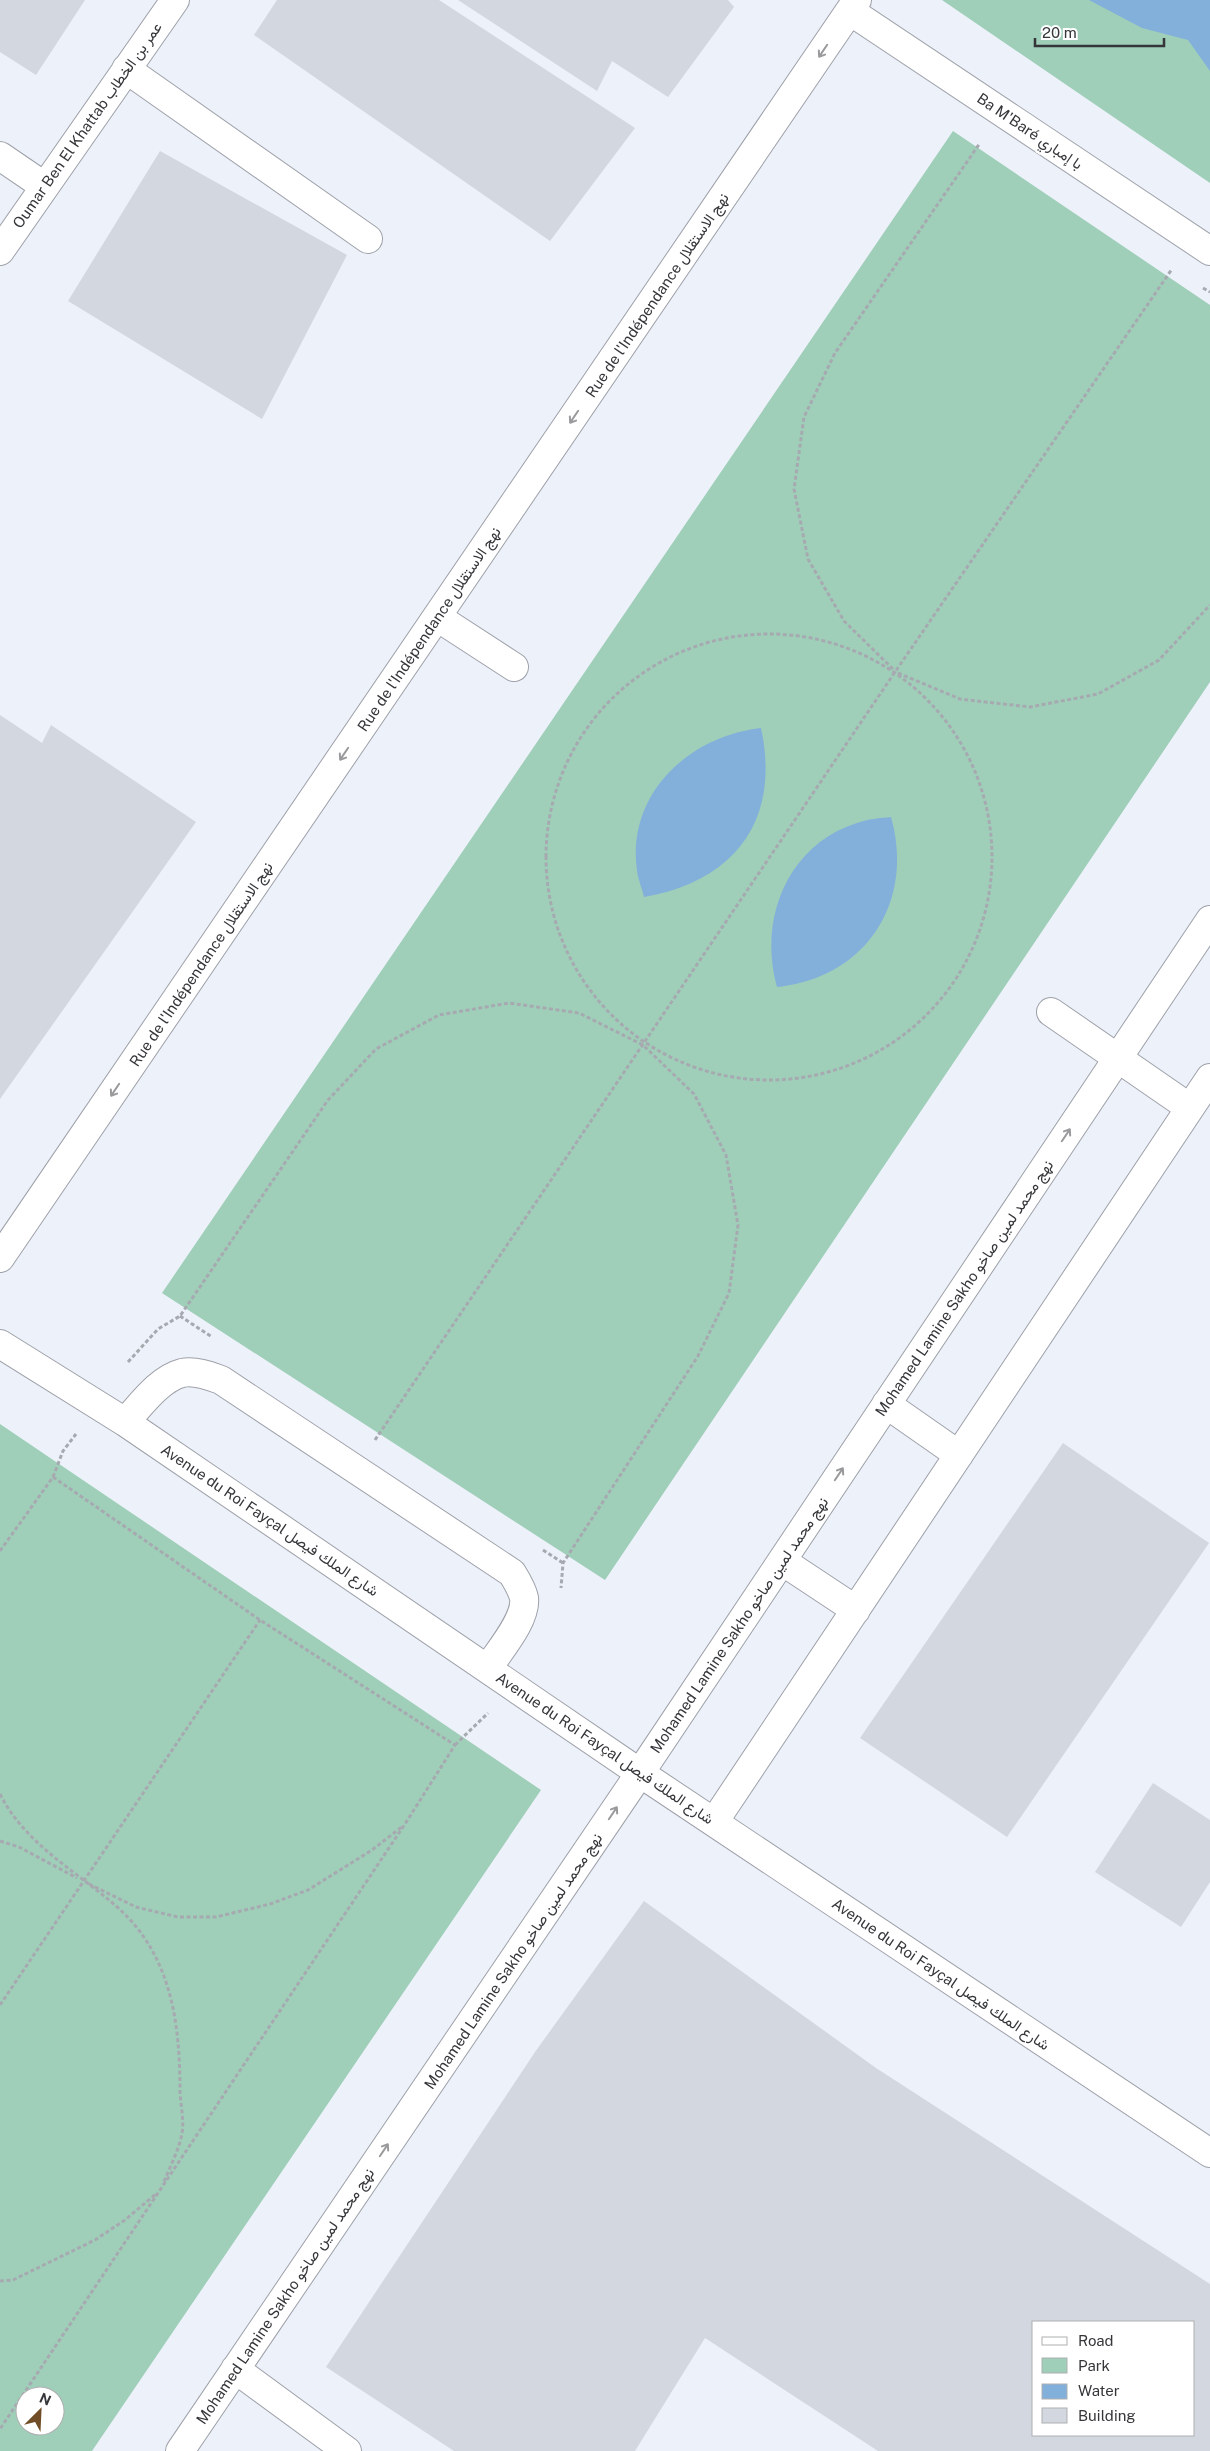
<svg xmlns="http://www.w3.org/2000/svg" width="1210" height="2451" font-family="'Public Sans',Vazirmatn,sans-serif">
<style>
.green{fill:#9fcfb9;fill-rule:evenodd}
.water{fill:#83afdb}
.building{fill:#d3d7df;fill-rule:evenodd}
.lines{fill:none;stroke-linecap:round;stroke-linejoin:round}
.minor-casing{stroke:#9ea1a9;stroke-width:30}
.path{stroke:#a6aab0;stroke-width:3;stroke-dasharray:4 2.5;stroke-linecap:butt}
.minor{stroke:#fff;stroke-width:28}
.oneway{stroke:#9a9a9c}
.labels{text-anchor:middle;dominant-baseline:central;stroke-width:4.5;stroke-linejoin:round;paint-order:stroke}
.street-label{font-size:15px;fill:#343639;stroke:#fff}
</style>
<rect width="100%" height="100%" fill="#edf1fa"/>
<path class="green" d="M942 0H1210V183Z
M953 131 1210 305V682L605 1580 162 1293Z
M0 1424 541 1790 92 2451H0ZM25 2396H55V2426H25Z"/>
<path class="water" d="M1089 0H1210V71L1188 40 1142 28Z
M761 728C781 820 735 881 644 897 642 888 638 879 637 871 626 793 690 736 761 728Z
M891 817C915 902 866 978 777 987 758 920 787 845 857 823 868 819 880 818 891 817Z"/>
<path class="building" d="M0 0H85L36 75 0 52Z
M277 0H439L635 128 550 241 254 35Z
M458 0H728L734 7 668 97 612 61 597 91Z
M160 151 347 255 262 419 68 301Z
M0 715 42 743 51 725 196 822 0 1099Z
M1063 1443 1209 1543 1007 1837 860 1738Z
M1153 1783 1210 1820V1882L1181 1927 1095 1872Z
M644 1901 876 2068 1210 2284V2451H878L705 2338 635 2451H454L326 2367 535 2052ZM1034 2322H1194V2435H1034Z"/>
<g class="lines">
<g class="minor-casing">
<path id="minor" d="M850 11 1210 251
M126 69 368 239
M0 156 44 186
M0 251 175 0
M437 617 514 667
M1051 1012 1190 1108
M0 1258 857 0
M0 1344 125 1422 640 1773 1210 2153
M886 1404 959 1455
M125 1422C141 1405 159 1379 182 1373 195 1370 210 1376 221 1380L512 1573C517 1581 522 1589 524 1598 527 1619 499 1651 488 1668
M782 1561 856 1610
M714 1822 1210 1078
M235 2369 347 2451
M180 2451 640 1773 1210 920"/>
</g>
<path class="path" d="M1203 288 1210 292
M546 857a223 223 0 1 1 446 0a223 223 0 1 1-446 0Z
M893 669 844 621 808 559 794 489 804 417 835 353 980 143
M898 673 960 699 1030 707 1098 694 1159 660 1210 605
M180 1316 212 1337
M128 1362 158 1329 180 1316 328 1100 376 1049 439 1015 509 1003 579 1013 643 1045 694 1094 726 1155 738 1225 729 1293 698 1356 563 1563 561 1588
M375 1440 895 672 1172 269
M53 1477 63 1451 76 1434
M543 1550 563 1563
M0 1551 53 1477 260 1620 455 1745 405 1824 0 2429
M455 1745 488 1713
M0 1794C25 1844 76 1871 116 1906 172 1955 180 2023 180 2093 181 2107 185 2125 181 2138 177 2154 169 2169 163 2184
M0 1841 19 1847 77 1878
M89 1884 136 1907 178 1917H216L270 1904 308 1890 372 1850 403 1826
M0 2005 260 1620
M0 2281 13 2280 95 2240 125 2220 157 2193"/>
<use href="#minor" class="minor"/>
</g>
<defs><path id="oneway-shaft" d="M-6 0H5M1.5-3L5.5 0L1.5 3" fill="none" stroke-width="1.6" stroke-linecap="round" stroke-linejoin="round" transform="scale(1.25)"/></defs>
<g class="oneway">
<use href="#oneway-shaft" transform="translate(823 51) rotate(124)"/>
<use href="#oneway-shaft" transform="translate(574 417) rotate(124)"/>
<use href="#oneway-shaft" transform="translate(344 754) rotate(124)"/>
<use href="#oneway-shaft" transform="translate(115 1090) rotate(124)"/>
<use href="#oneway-shaft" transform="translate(1066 1135) rotate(-56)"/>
<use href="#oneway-shaft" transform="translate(839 1474) rotate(-56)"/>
<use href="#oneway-shaft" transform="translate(613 1813) rotate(-56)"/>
<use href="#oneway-shaft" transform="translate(384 2150) rotate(-56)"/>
</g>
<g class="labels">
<g class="street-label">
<text transform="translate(87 125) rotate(-55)">Oumar Ben El Khattab عمر بن الخطاب</text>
<text transform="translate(1030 131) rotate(34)">Ba M'Baré با إمباري</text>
<text transform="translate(657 295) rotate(-56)">Rue de l'Indépendance نهج الاستقلال</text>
<text transform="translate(429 629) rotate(-56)">Rue de l'Indépendance نهج الاستقلال</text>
<text transform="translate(201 964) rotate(-56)">Rue de l'Indépendance نهج الاستقلال</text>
<text transform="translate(964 1288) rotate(-56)">Mohamed Lamine Sakho نهج محمد لمين صاخو</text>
<text transform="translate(270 1520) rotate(34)">Avenue du Roi Fayçal شارع الملك فيصل</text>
<text transform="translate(739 1625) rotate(-56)">Mohamed Lamine Sakho نهج محمد لمين صاخو</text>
<text transform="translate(605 1748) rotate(34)">Avenue du Roi Fayçal شارع الملك فيصل</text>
<text transform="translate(513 1961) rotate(-56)">Mohamed Lamine Sakho نهج محمد لمين صاخو</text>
<text transform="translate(941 1974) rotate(34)">Avenue du Roi Fayçal شارع الملك فيصل</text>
<text transform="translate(285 2296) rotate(-56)">Mohamed Lamine Sakho نهج محمد لمين صاخو</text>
</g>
</g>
<rect x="1032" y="2321" width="162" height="115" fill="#ffffff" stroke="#aeafb0"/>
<rect x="1042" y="2337" width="25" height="8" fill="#ffffff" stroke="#aeafb0"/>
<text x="1078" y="2346" font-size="15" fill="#343639">Road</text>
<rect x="1042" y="2358" width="25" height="15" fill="#9fcfb9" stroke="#aeafb0"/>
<text x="1078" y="2371" font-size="15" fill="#343639">Park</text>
<rect x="1042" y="2384" width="25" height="15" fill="#83afdb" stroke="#aeafb0"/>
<text x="1078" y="2396" font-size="15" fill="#343639">Water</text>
<rect x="1042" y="2408" width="25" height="15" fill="#d3d7df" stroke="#aeafb0"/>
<text x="1078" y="2421" font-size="15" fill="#343639">Building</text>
<g transform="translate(40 2411) rotate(24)"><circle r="24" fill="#ffffff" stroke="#aeafb0"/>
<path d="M0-4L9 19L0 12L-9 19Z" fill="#704d26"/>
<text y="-8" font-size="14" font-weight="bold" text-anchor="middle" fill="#343639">N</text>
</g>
<path d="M1035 38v8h129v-8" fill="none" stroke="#343639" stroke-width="2.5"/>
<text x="1042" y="38" font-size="15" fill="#343639" stroke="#ffffff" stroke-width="4" paint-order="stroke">20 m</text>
</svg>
